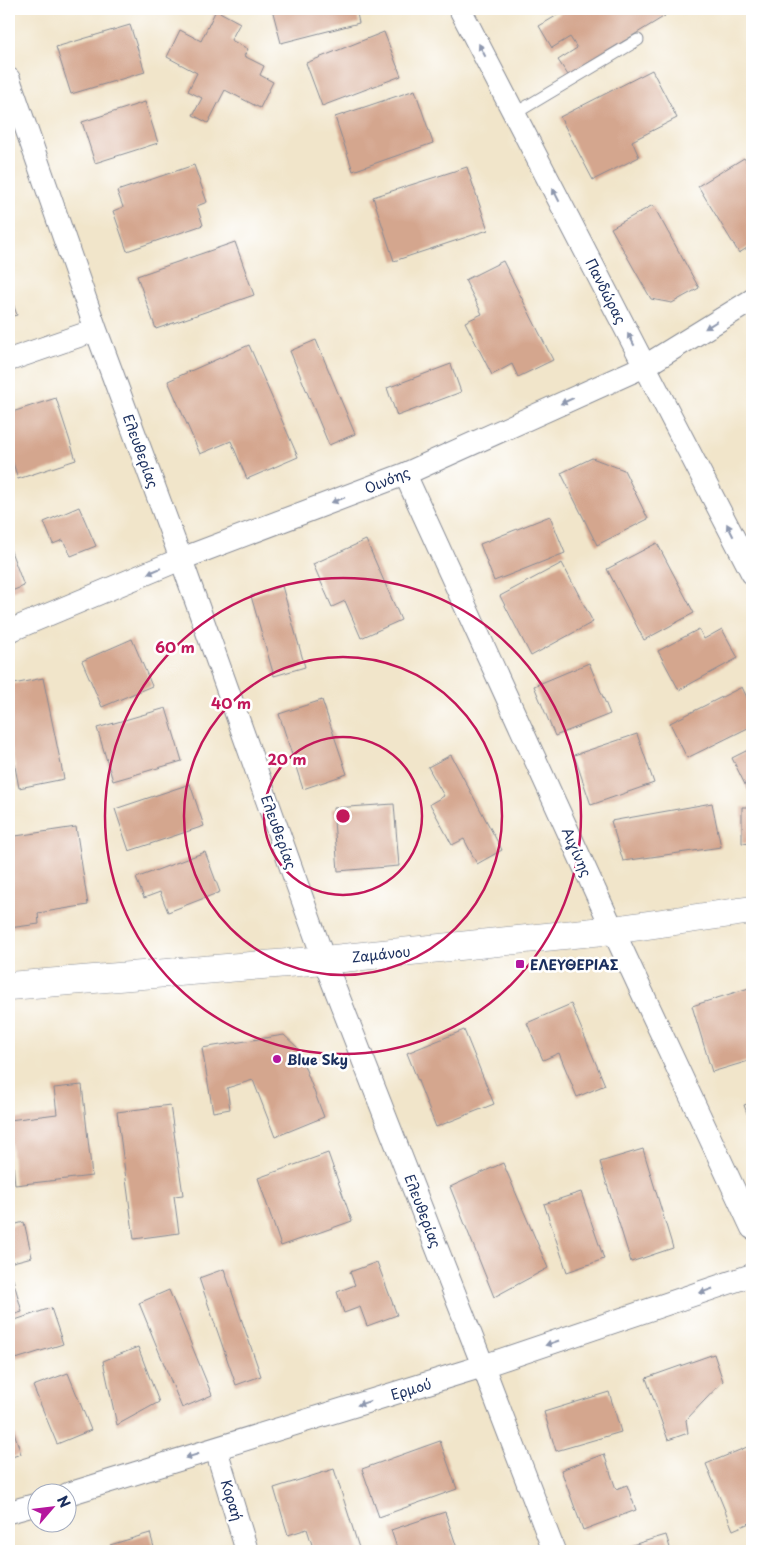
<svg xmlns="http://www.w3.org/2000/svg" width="761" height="1560" font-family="'Playpen Sans',sans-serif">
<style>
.building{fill:#d4a68e}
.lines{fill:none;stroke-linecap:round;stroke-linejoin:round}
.service-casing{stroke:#868a94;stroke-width:13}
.minor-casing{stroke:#868a94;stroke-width:24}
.tertiary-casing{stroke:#868a94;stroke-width:29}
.service{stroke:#fff;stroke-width:11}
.minor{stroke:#fff;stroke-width:22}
.tertiary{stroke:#fff;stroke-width:28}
.oneway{fill:#8d97ae}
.ring{fill:none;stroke:#c2185b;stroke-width:2.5}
.poi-dot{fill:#b5179e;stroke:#fff;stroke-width:2}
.labels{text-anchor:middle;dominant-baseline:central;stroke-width:5;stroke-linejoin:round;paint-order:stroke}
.street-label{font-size:14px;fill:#1b2f5e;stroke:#fff}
.poi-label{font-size:14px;font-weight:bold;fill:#1b2f5e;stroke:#fff;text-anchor:start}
.centre{fill:#c2185b;stroke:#fff;stroke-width:2.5}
.ring-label{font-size:15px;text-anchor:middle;font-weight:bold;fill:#c2185b;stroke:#fff;stroke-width:5;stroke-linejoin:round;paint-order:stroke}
</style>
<rect width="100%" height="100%" fill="#fff"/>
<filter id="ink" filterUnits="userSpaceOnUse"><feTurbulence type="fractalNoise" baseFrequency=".02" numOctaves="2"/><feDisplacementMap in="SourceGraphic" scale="10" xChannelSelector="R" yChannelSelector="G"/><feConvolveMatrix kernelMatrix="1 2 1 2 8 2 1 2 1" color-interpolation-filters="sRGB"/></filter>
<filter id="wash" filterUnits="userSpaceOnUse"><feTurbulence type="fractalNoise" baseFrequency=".0096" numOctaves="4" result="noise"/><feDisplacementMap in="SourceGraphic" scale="20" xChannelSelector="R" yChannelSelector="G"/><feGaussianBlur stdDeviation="1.12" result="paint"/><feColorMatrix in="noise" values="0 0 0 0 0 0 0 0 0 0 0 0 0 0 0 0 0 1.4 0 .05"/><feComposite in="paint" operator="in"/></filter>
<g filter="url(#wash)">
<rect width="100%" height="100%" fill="#f1e5ca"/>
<g id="blocks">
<path class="building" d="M272 9H356L359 23 281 43Z
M568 9H660L665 16 568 75 558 60 577 48 570 37 552 48 539 26Z
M216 10 240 23 231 40 248 49 244 56 264 66 260 75 273 82 260 108 225 90 208 123 193 115 202 98 188 91 197 73 167 57 180 30 201 41Z
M130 25 145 72 71 94 56 47Z
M384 32 401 76 322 106 306 63Z
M652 70 677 118 632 141 639 157 593 180 560 117Z
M415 90 433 143 353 171 335 117Z
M145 102 158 143 95 163 82 122Z
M744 158 752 171V245L739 253 698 186Z
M194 165 207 202 197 206 203 225 127 251 113 211 123 207 117 191Z
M467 167 488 230 394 261 373 197Z
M653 205 699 288 672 303 651 299 611 228Z
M235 242 254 295 156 329 137 276Z
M503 261 553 360 518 377 512 364 492 375 465 322 482 314 465 280Z
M9 292 17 315 9 317Z
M316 340 355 434 329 445 290 351Z
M249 345 298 457 247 479 231 441 200 454 168 381Z
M451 364 461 392 397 416 387 388Z
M56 398 76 460 18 479 9 450V413Z
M592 458 624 470 648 519 597 545 561 473Z
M79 507 96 546 71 556 63 540 53 544 44 522Z
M550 516 565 553 494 581 480 544Z
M366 540 401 620 361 638 345 601 332 607 313 564Z
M657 543 694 613 644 640 607 569Z
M9 546 24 586 9 592Z
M562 563 593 622 531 656 500 596Z
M282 586 305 667 274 676 251 596Z
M699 629 704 639 722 629 738 658 679 690 658 651Z
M132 639 152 686 102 707 82 661Z
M589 663 610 714 555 736 534 686Z
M43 678 64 779 19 788 9 735V685Z
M742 687 752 708V726L687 758 670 723Z
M322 700 347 774 303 789 279 714Z
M166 708 182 761 113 781 97 728Z
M637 734 654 783 591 805 574 755Z
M752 748V799L732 758Z
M451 755 502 850 477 864 464 839 452 845 430 804 444 796 428 767Z
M190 784 204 826 129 851 115 809Z
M712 803 721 847 623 861 611 821Z
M394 804 399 866 338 871 333 808Z
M742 807H752V844L742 843Z
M76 827 88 905 38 913 39 924 9 928V837Z
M205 852 220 892 168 912 160 892 144 898 136 878Z
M752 987V1060L712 1072 692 1006Z
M571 1004 605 1085 577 1097 559 1053 543 1060 527 1023Z
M464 1030 494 1104 436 1127 407 1053Z
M284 1035 297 1047 324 1117 275 1137 253 1080 227 1088 230 1109 213 1112 202 1048Z
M82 1085 92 1176 15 1185 9 1120 57 1114 54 1088Z
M752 1102V1127L744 1105Z
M170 1105 183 1195 174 1196 179 1233 134 1239 117 1112Z
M643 1149 673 1248 631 1262 600 1162Z
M328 1153 352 1221 281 1246 258 1178Z
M503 1163 548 1268 494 1297 450 1187Z
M581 1192 604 1259 567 1272 544 1204Z
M24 1222 32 1257 9 1263V1226Z
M377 1262 397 1315 367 1326 360 1307 344 1313 337 1292 355 1285 350 1272Z
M224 1269 261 1376 236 1385 199 1278Z
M13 1279 22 1312 9 1316V1280Z
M169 1290 212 1395 182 1408 139 1303Z
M51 1308 63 1344 16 1359 9 1338V1322Z
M138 1347 159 1402 117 1425 103 1361Z
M714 1354 723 1381 686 1420 688 1433 668 1440 646 1378Z
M68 1373 91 1430 57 1444 33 1386Z
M609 1392 621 1432 556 1451 544 1412Z
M9 1416 21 1454 9 1458Z
M440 1441 457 1489 379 1517 362 1469Z
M752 1445V1522L733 1530 706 1464Z
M604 1454 616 1489 627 1485 636 1510 583 1530 561 1470Z
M334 1469 360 1551H314L307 1529 288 1535 274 1488Z
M445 1512 458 1551H398L391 1530Z
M150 1533 155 1551H112L110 1545Z
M666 1535 671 1551H612Z"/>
</g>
</g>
<g filter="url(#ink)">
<use href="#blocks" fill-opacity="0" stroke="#868a94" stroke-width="1"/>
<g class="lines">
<g class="service-casing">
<path id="service" d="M514 114 638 40"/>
</g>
<g class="minor-casing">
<path id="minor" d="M460 9 752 573
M9 79 96 330 181 559 324 960 483 1366 554 1551
M9 360 96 330
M405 474 613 930 752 1228
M9 631 181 559 405 474 645 366 752 300
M216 1449 247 1551
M68 1494 483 1366 752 1275
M9 1512 38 1504"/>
</g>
<g class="tertiary-casing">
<path id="tertiary" d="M9 986 324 960 613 930 752 910"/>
</g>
<use href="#service" class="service"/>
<use href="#minor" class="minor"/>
<use href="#tertiary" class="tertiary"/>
</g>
<defs><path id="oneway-solid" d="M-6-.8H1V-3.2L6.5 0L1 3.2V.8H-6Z" transform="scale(1.25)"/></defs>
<g class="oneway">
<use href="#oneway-solid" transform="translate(482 50) rotate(-117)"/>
<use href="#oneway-solid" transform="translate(556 195) rotate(-117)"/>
<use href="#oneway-solid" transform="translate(711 325) rotate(148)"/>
<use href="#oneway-solid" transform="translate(631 339) rotate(-117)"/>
<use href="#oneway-solid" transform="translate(567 401) rotate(156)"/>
<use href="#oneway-solid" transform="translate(338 500) rotate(159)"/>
<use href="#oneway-solid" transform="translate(730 530) rotate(-117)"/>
<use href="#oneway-solid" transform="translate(154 571) rotate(157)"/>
<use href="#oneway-solid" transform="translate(706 1291) rotate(161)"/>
<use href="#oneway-solid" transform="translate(552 1343) rotate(161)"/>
<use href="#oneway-solid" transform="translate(364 1403) rotate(163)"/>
<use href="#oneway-solid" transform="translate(192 1456) rotate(163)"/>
</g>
</g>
<g class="ring">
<circle cx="343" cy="816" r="79"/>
<circle cx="343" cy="816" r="159"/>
<circle cx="343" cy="816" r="238"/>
</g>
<g class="poi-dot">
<rect x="515" y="959" width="10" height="10" rx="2.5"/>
<circle cx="277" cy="1059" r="5"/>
</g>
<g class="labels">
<g class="street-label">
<text transform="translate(606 291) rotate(63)">Πανδώρας</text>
<text transform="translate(141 451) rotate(70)">Ελευθερίας</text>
<text transform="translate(387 480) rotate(-22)">Οινόης</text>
<text transform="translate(279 832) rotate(70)">Ελευθερίας</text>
<text transform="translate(577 852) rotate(66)">Αιγίνης</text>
<text transform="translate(381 954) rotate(-6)">Ζαμάνου</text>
<text transform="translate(423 1211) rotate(69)">Ελευθερίας</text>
<text transform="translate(411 1389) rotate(-17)">Ερμού</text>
<text transform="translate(232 1500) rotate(73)">Κοραή</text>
</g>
<g class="poi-label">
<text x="530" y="964">ΕΛΕΥΘΕΡΙΑΣ</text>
<text x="287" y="1059">Blue Sky</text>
</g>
</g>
<circle cx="343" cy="816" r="8" class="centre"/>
<g class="ring-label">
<text x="175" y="653">60 m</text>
<text x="231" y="709">40 m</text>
<text x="287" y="765">20 m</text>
</g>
<rect width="761" height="1560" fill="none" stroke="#fff" stroke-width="30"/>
<g transform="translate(52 1508) rotate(62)"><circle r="24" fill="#ffffff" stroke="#a4acbf"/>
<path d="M0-4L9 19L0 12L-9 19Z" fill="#b5179e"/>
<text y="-8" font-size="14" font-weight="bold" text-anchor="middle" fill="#1b2f5e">N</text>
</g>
</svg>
